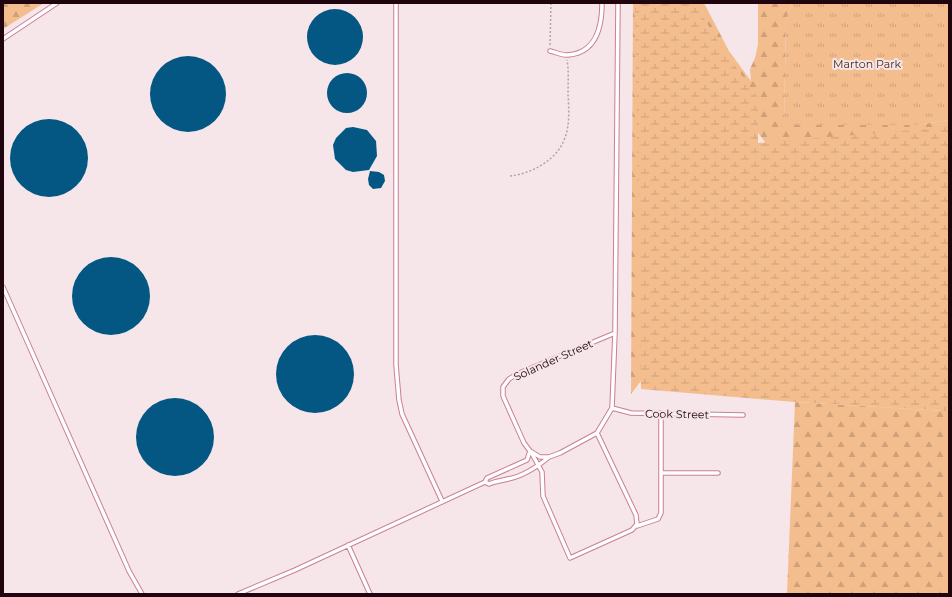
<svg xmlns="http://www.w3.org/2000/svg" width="952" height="597" font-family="Montserrat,sans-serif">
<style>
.grass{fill:url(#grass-tufts)}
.forest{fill:url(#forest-firs)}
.wetland{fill:url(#wetland-marsh)}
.building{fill:#045783}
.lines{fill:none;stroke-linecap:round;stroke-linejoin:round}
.service-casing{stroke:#cb7f95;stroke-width:5.5}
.path{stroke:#b5a1a6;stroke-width:1.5;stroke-dasharray:2 2;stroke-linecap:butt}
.service{stroke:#fff;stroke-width:3.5}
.labels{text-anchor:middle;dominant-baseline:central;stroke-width:4;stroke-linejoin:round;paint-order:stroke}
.park-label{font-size:11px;fill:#462d15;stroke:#f6e5e9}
.street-label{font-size:11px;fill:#20050e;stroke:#f6e5e9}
</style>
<defs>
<pattern id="grass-tufts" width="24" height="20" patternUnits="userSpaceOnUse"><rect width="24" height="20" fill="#f3bd8e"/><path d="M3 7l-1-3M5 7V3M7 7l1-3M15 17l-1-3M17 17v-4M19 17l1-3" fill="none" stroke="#d0a179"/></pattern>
<pattern id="forest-firs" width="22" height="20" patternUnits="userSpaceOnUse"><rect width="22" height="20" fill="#f3bd8e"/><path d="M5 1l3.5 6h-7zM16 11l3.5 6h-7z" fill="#d0a179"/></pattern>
<pattern id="wetland-marsh" width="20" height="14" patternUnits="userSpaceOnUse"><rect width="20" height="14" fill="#f3bd8e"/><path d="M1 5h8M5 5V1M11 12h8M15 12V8" fill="none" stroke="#d0a179"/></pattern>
</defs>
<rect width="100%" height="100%" fill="#f6e5e9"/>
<path class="grass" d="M792 3H949V120L917 125H784L786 19Z"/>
<path class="forest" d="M3 3H44L3 29Z
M633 3H645L647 373 631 394Z
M660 3H704L729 51 751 81 750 69 755 58 758 44V3H792L786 19 784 125H917L949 120V139L771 150Z
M795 402 946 411 949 407V594H787Z"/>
<path class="wetland" d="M635 3H695L718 42 758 98V143L949 127V407L946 411 795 402 641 389Z"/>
<path class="building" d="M307 37a28 28 0 1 1 56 0a28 28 0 1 1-56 0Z
M150 94a38 38 0 1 1 76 0a38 38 0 1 1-76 0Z
M327 93a20 20 0 1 1 40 0a20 20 0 1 1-40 0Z
M10 158a39 39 0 1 1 78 0a39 39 0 1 1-78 0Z
M353 127 367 130 376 141 377 156 369 170 353 172 346 170 335 159 333 145 336 138 346 128Z
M370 171 379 172 384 175 385 181 381 188 373 189 369 185 368 179Z
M72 296a39 39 0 1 1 78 0a39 39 0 1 1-78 0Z
M276 374a39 39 0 1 1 78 0a39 39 0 1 1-78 0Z
M136 437a39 39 0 1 1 78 0a39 39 0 1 1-78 0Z"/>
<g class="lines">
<g class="service-casing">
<path id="service" d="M396 3V365L399 400 402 414 442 501
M3 39 57 3
M550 51C555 52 561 55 566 55 596 54 602 28 602 3
M3 287 129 571 142 594
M615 333 517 374 509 379 503 387V396L524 443 530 451 540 457H549L560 453 597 433 612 408 615 333 618 3
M612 408 631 413 743 415
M531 452 542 472 543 496 570 558 632 530 637 524 636 515 597 433
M661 473H718
M485 482 489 484C495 481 501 481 508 479 524 476 537 467 549 457
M637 526 658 519 661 513V413
M348 545 370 594
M238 594 295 570 485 482 487 478 527 460 530 451"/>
</g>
<path class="path" d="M550 45 551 3
M510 176C530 174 556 161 564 140 570 127 569 109 568 94 568 83 569 71 567 60"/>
<use href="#service" class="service"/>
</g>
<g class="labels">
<g class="park-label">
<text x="867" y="64">Marton Park</text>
</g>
<g class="street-label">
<text transform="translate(553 360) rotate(-24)">Solander Street</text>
<text transform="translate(677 414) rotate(1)">Cook Street</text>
</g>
</g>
<rect width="952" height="597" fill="none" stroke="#20050e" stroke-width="8"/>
</svg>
